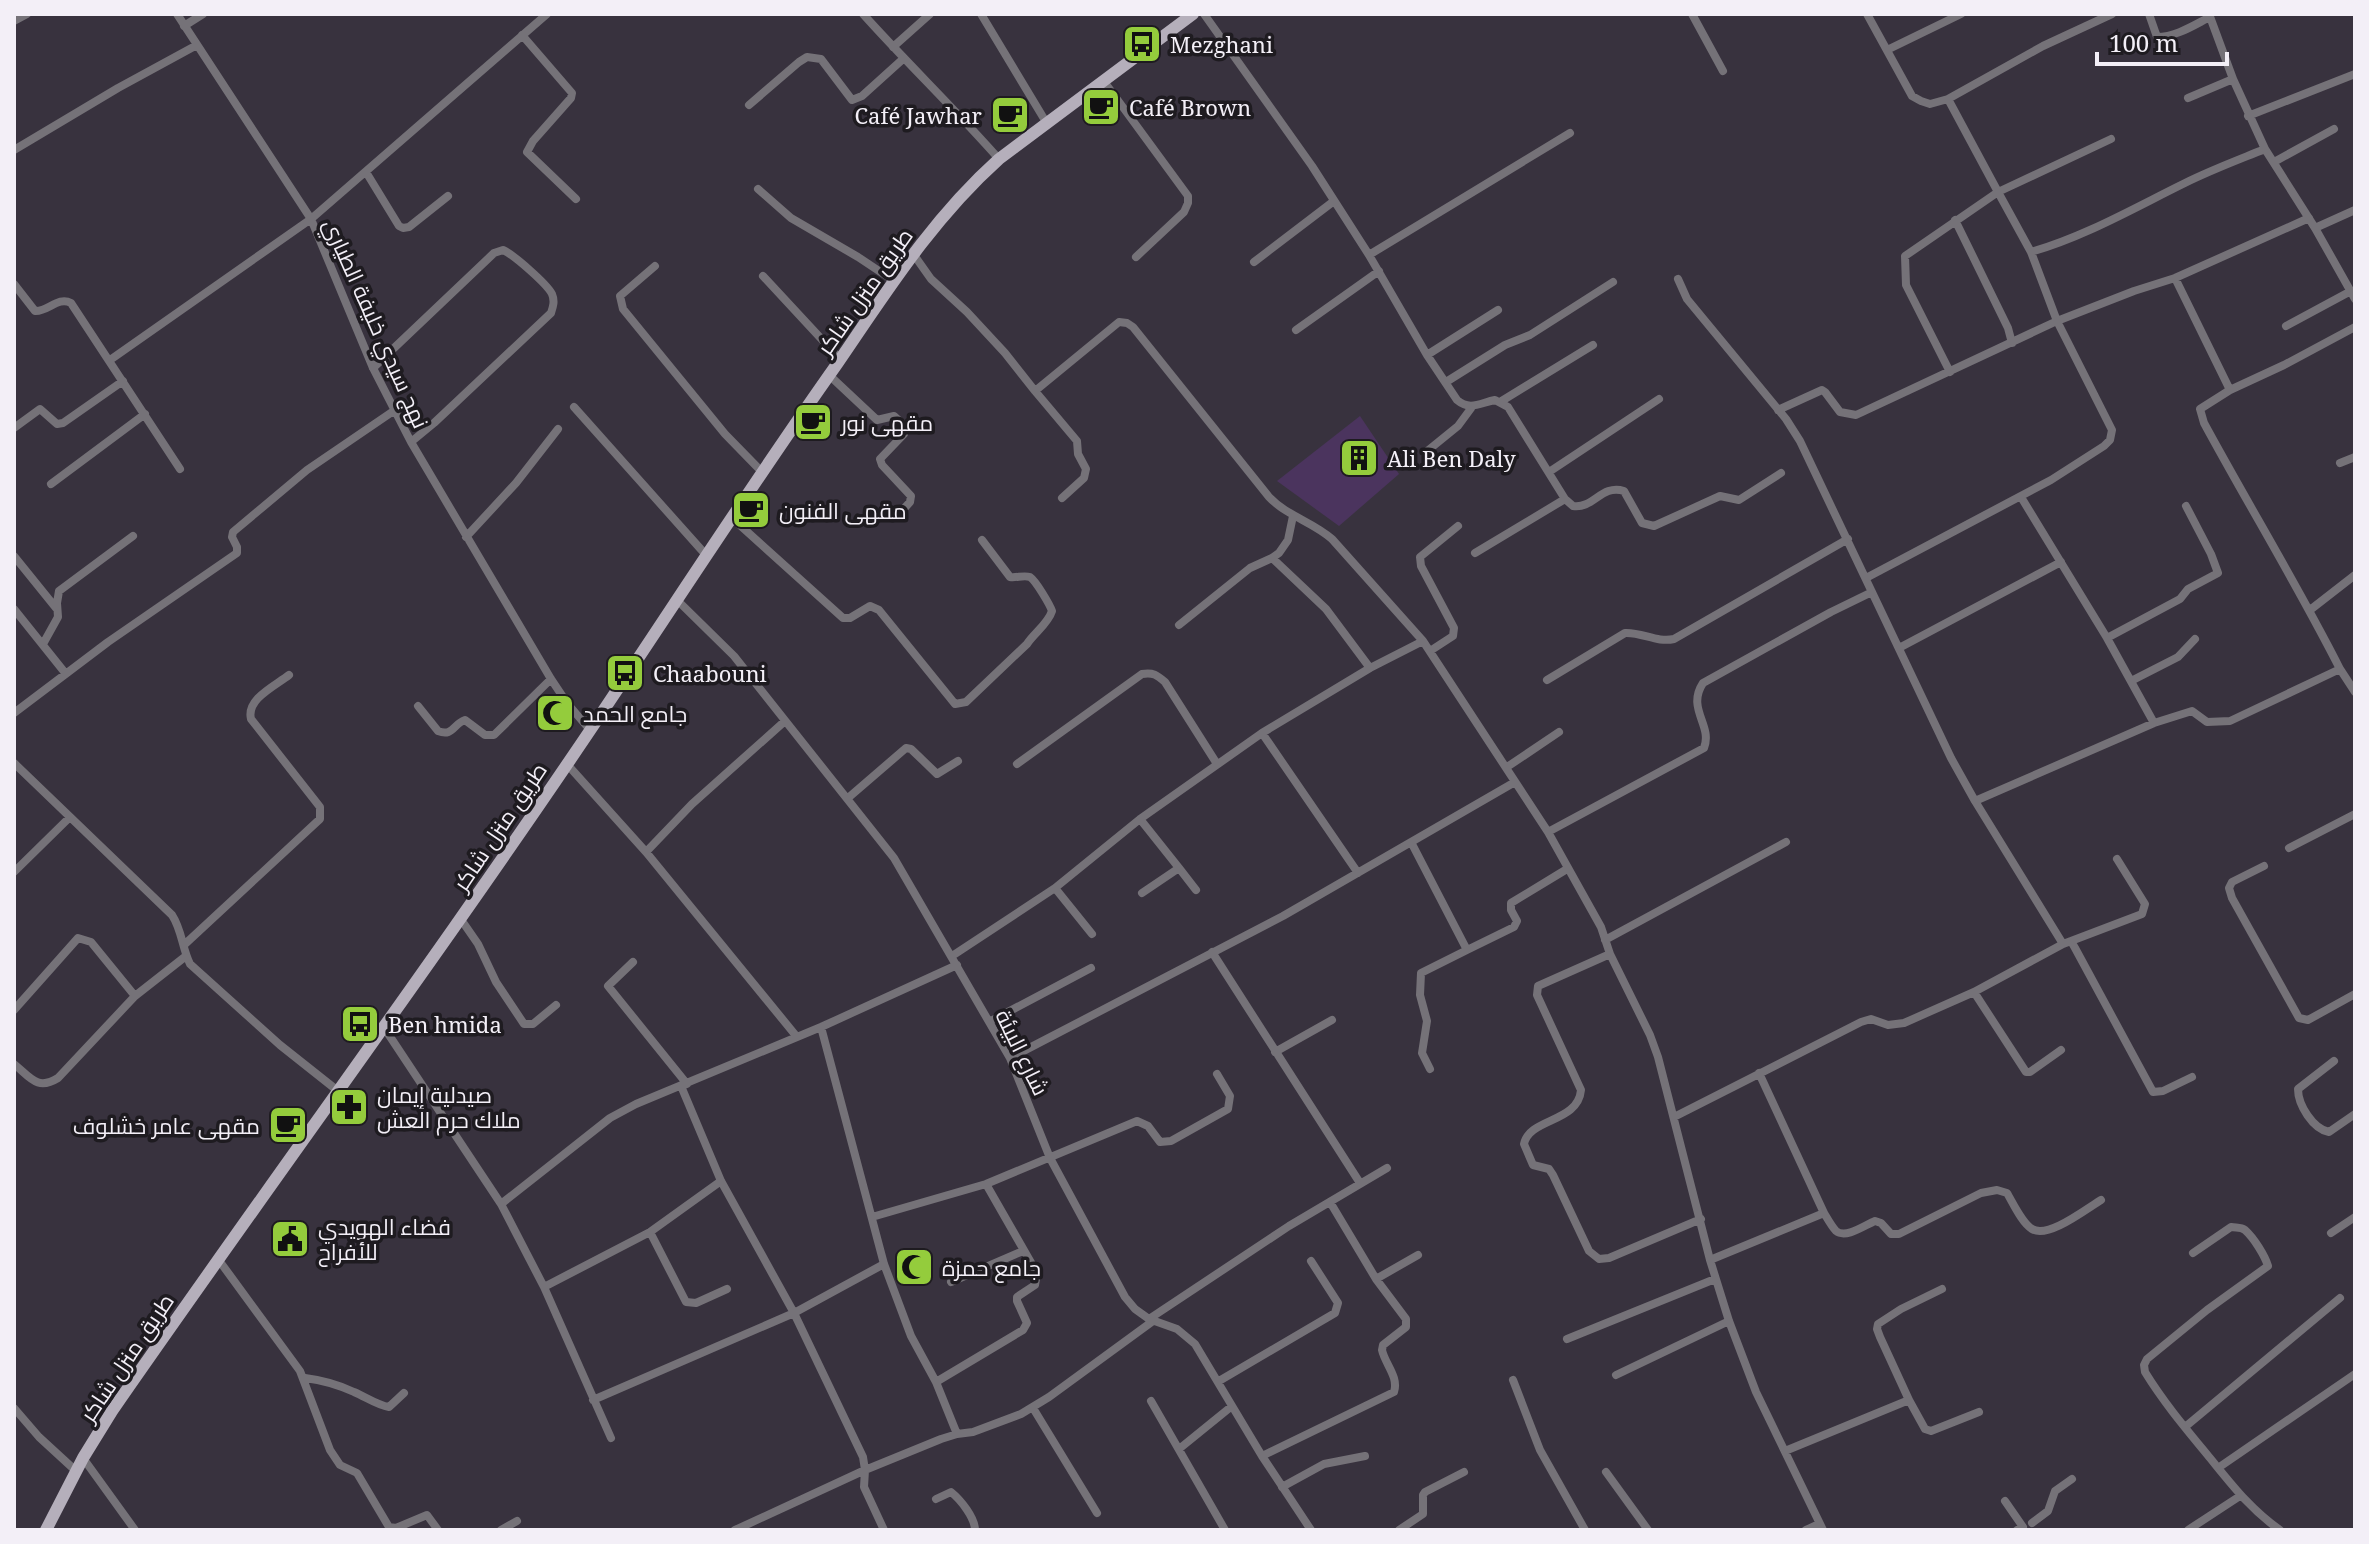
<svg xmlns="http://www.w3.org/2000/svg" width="2369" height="1544" font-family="'Noto Serif',Cairo,serif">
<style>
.green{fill:#4b345e}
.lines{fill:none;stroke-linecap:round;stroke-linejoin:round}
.street{stroke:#757278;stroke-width:8}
.primary{stroke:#b5afbb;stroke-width:12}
.labels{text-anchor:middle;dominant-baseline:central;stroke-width:7;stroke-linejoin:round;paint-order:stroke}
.poi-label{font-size:22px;fill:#f3eff7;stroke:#1e1b20;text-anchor:start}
.street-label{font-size:22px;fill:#f3eff7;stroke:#1e1b20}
</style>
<rect width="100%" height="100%" fill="#38323e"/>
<path class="green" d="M1360 416 1399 474 1339 526 1277 481Z"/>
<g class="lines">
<path class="street" d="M177 14 311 219 373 368 411 442 551 679 567 703 590 730
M863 14C907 63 955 109 999 159
M981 14 1046 122
M1204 14 1312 166 1369 255 1427 355 1457 400C1470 411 1480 403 1495 400L1508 407 1565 499 1573 506C1594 509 1601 484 1624 491L1642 523 1654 526 1720 496 1739 500 1781 473
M1692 14 1723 71
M1867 14 1912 96 1921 101 1930 104 1948 99 2043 46 2112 14
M2149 14 2157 37C2176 37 2194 25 2210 17
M2209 14 2233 79 2265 149 2315 228 2355 299
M14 21 27 14
M184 26 203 14
M522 35 572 93 571 98 533 141 527 152 576 199
M893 47 930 14
M1887 50 1961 14
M1103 80 1188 196V203L1184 212 1136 257
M2188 98 2233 79
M1948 99 1998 192 1905 256 1906 285 1950 372
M749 105 799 62 807 57 821 59 852 100 862 96 903 59
M2248 116 2355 74
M14 150 118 88 197 45
M2274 162 2334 129
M366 172 399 226 403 228 409 227 448 196
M758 189 791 218 858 257 894 281
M1955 220 2008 328 2012 343
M2315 228 2355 210
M2031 252C2086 236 2134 208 2185 183 2211 170 2238 160 2265 149
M914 255 931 279 967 312 1005 353 1035 391 1119 322 1127 323 1133 327 1269 497C1287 516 1313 522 1332 539L1423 641 1548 832 1601 927 1610 954 1650 1035 1658 1057 1710 1260 1729 1321 1756 1392 1823 1530
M1369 255 1570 133
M1254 262 1334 201
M655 266 620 296 623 309 725 434 762 472
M763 276 840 359
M2175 278 2230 390
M1678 279 1687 299 1786 419 1800 441 1951 758 1975 801
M14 284 35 311C48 312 58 296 71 303L180 469
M2286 326 2351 291
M1296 330 1379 271
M1427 355 1498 310
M110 360 311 219 547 14
M373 368 494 253 503 250C514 255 547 284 552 294 555 301 553 307 551 313L434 423 411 442
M829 375 877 420 894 416 906 427 904 434 880 459 882 465 911 496 910 502 901 512
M1446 382 1505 345 1530 335 1613 282
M1035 391 1077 441 1078 454 1086 469 1084 478 1062 498
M1500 402 1593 345
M574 407 706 555
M1778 410 1822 390 1825 392 1840 412 1856 415 2057 321 2134 291 2175 278 2309 218
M14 428 40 409 57 424 63 423 123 381
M1426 452 1458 426 1472 407
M2340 463 2355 457
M1549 472 1659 399
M51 484 145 414
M2021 497 2107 638 2154 723
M732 518 843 618H850L870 606 879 610 955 704 966 702 1027 644C1034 633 1048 624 1052 611 1050 605 1036 581 1030 577 1024 575 1016 578 1010 577L982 540
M466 537 516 483 558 429
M1475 553 1565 499
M14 556 56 608
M1272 558 1326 609 1370 668
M1866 578 2051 480 2104 446 2110 440 2112 430 2057 321 2031 252 1998 192 2111 139
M676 599 734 656 894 858 1010 1058 1050 1158 1125 1297 1135 1309 1149 1319 1177 1329 1195 1344 1262 1456 1311 1530
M14 609 66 674
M2310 610 2355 575
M1179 625 1250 568 1272 558 1279 553 1288 540 1293 516
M2107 638 2180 599 2188 589 2218 573 2211 554 2186 506
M43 644 58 617 57 603 59 591 133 536
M1899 648 2061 562
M1430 651 1453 636 1454 628 1421 566 1420 557 1458 526
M2340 669C2298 586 2249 506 2204 423L2200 409 2230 390 2284 365 2355 327
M1547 680 1625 633C1642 632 1657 643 1674 639L1848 539
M2131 681 2178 657 2195 639
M418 706 438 731C453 737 453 724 465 720L485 735H494L551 679
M14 713 108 642 237 553V547L232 537 233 532 307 470 395 410
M1262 733 1358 873
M14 763 172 915C182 930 182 948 190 964L280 1045 338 1091
M566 763 646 852 797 1037
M1017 764 1142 674C1153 672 1157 675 1165 682L1217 764
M1507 767 1559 732
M848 798 906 748 911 749 937 774 958 761
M1140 819 1179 868 1142 893
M1548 832 1704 748C1713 725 1686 709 1703 683L1831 612 1872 592
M1411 842 1467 950 1421 973 1420 995 1427 1021 1422 1053 1430 1069
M2289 848 2355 814
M646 852 692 804 785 721
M2264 866 2232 882 2229 888 2232 898 2299 1018 2308 1020 2355 994
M1179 868 1196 890
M14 872 70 817
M1055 888 1092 934
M460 918 478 944 496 982 524 1024H533L556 1005
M1605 940 1786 842
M2071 941 2142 914 2145 904 2117 859
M2063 944 2071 941 2075 948 2153 1092 2163 1091 2192 1077
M184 945 320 819V807L251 719C246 699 275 686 289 675
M1467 950 1514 927 1517 921 1511 910V903L1567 869
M1212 952 1360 1183
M1610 954 1538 986 1537 995 1581 1090C1578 1123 1529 1118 1524 1144L1533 1165 1549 1169 1553 1175 1589 1251 1599 1259 1609 1258 1701 1219
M952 956 1055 888 1140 819 1262 733 1370 668 1423 641
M633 962 608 986 687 1084
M1974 992 2026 1072H2030L2061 1050
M14 1010 78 938 91 942 135 996
M989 1022 1091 968
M383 1026 501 1204 544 1287 611 1438
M821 1027 884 1264 911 1336 936 1382 957 1434
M1275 1052 1332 1020
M1010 1058 1283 916 1515 782
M2334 1061 2298 1089C2298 1105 2313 1129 2329 1132L2355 1114
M14 1064C30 1077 37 1091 58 1078L135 996 186 956
M1759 1073 1824 1213
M681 1086 721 1181 794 1313 884 1264
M1674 1117 1861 1022 1871 1019 1888 1025 1904 1023 1974 992 2063 944 1975 801 2154 723 2192 711 2207 722 2230 721 2340 669 2355 692
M501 1204 610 1118 636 1104 821 1027 957 965
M872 1217 986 1184 1137 1121 1148 1126 1160 1142 1171 1141 1228 1109 1230 1096 1217 1074
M650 1232 686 1302 696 1303 727 1289
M2331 1233 2355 1217
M2193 1253 2231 1227C2237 1228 2241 1227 2245 1230 2254 1238 2265 1256 2268 1266L2207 1310 2147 1359 2144 1365 2145 1372C2164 1403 2187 1430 2210 1458 2232 1485 2251 1510 2280 1530
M218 1259 300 1371 330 1450 340 1465 357 1473 389 1527 396 1528 427 1515 438 1530
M1710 1260 1824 1213C1827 1218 1832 1227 1836 1231 1846 1239 1865 1225 1875 1221L1881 1223 1891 1234H1899L1981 1193 1997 1190 2007 1193C2013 1203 2022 1223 2032 1229 2048 1239 2086 1209 2101 1200
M1376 1279 1418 1255
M951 1282 1023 1251
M544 1287 650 1232 721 1181
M1149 1319 1289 1226 1387 1168
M1567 1339 1715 1279
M1616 1375 1729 1321
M305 1378C321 1380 339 1385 354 1392 366 1397 377 1405 389 1407L404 1393
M1513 1380 1540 1450 1585 1530
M1219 1381 1335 1313 1338 1303 1311 1261
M936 1382 1023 1330 1027 1323 1017 1301V1297L1035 1285 1037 1273 986 1184
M593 1400 794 1313 863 1457 865 1470 864 1487 884 1530
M1909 1400 1880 1337 1877 1329 1878 1324 1901 1309 1942 1289
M1151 1401 1225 1530
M14 1408 39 1437 76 1471
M1033 1408 1097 1513
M2185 1427 2340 1298
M1179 1449 1232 1406
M1785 1451 1909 1400 1925 1429 1931 1431 1979 1412
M1262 1456 1394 1392C1399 1377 1385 1364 1382 1350L1383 1345 1406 1327V1319L1376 1279 1330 1202
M83 1458 135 1530
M2218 1468 2355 1374
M1606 1472 1648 1530
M1282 1487 1324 1464 1365 1456
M936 1499 951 1492C961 1500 975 1518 975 1530
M2005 1501 2023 1527 2017 1530
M2032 1523 2048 1511 2055 1491 2072 1479
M501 1530 517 1521
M735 1530 865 1470 941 1439 957 1434 973 1432 1021 1414 1049 1397 1153 1321
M1399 1530 1423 1514V1495L1425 1492 1464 1472
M1806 1530 1819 1524
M2188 1530 2240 1496"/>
<path class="primary" d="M46 1530 83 1458 112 1411C270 1183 436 959 591 729 673 607 752 484 837 364 887 291 932 219 999 159L1193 14"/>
</g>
<defs>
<g id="bus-square" transform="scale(2)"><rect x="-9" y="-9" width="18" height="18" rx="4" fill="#94cc3c" stroke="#1e1b20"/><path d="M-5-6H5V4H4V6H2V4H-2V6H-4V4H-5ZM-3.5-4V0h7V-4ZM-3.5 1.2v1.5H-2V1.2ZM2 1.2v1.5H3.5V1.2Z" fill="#111"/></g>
<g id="cafe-square" transform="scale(2)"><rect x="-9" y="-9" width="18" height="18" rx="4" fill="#94cc3c" stroke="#1e1b20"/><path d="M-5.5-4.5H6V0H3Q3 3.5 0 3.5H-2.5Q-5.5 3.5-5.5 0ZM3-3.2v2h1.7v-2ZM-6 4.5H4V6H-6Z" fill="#111"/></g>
<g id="building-square" transform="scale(2)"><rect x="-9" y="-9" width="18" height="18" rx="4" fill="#94cc3c" stroke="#1e1b20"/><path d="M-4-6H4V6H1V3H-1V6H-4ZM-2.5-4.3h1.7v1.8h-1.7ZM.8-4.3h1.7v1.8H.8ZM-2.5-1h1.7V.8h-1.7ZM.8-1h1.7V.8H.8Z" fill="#111"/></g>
<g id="mosque-square" transform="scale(2)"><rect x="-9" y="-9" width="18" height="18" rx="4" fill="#94cc3c" stroke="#1e1b20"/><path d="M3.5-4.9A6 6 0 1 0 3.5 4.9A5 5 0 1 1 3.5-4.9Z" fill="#111"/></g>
<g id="pharmacy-square" transform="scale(2)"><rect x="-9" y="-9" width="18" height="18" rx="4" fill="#94cc3c" stroke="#1e1b20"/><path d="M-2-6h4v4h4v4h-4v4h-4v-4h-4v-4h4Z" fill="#111"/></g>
<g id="civic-square" transform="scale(2)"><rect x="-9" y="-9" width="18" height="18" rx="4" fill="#94cc3c" stroke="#1e1b20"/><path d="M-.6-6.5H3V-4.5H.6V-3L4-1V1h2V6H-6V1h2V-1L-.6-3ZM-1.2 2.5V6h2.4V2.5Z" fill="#111"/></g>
</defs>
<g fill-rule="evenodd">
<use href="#bus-square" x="1142" y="44"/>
<use href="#cafe-square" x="1101" y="107"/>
<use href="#cafe-square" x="1010" y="115"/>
<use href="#cafe-square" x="813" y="422"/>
<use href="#building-square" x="1359" y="458"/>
<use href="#cafe-square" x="751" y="510"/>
<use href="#bus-square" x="625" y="673"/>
<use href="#mosque-square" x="555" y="713"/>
<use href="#bus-square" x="360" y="1024"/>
<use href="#pharmacy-square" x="349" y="1107"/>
<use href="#cafe-square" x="288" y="1125"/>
<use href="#civic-square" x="290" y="1239"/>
<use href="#mosque-square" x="914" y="1267"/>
</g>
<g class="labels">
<g class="poi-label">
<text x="1170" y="44">Mezghani</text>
<text x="1129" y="107">Café Brown</text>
<text x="982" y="115" text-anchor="end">Café Jawhar</text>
<text x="841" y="422">مقهى نور</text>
<text x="1387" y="458">Ali Ben Daly</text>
<text x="779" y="510">مقهى الفنون</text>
<text x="653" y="673">Chaabouni</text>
<text x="583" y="713">جامع الحمد</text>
<text x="388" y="1024">Ben hmida</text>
<text x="377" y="1094">صيدلية إيمان<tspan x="377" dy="25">ملاك حرم العش</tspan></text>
<text x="260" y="1125" text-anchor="end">مقهى عامر خشلوف</text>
<text x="318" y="1226">فضاء الهويدي<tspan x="318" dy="25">للأفراح</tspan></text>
<text x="942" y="1267">جامع حمزة</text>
</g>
<g class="street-label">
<text transform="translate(864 291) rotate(-55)">طريق منزل شاكر</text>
<text transform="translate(377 323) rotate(66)">نهج سيدي خليفة الطياري</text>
<text transform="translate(499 826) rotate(-56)">طريق منزل شاكر</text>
<text transform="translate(1023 1052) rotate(64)">شارع البيئة</text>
<text transform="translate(126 1357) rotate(-56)">طريق منزل شاكر</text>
</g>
</g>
<rect width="2369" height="1544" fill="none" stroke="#f3eff7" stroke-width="32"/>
<path d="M2097 52v12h130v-12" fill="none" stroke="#f3eff7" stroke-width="4"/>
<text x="2109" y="52" font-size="24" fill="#f3eff7" stroke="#1e1b20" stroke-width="6" paint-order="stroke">100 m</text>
</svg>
